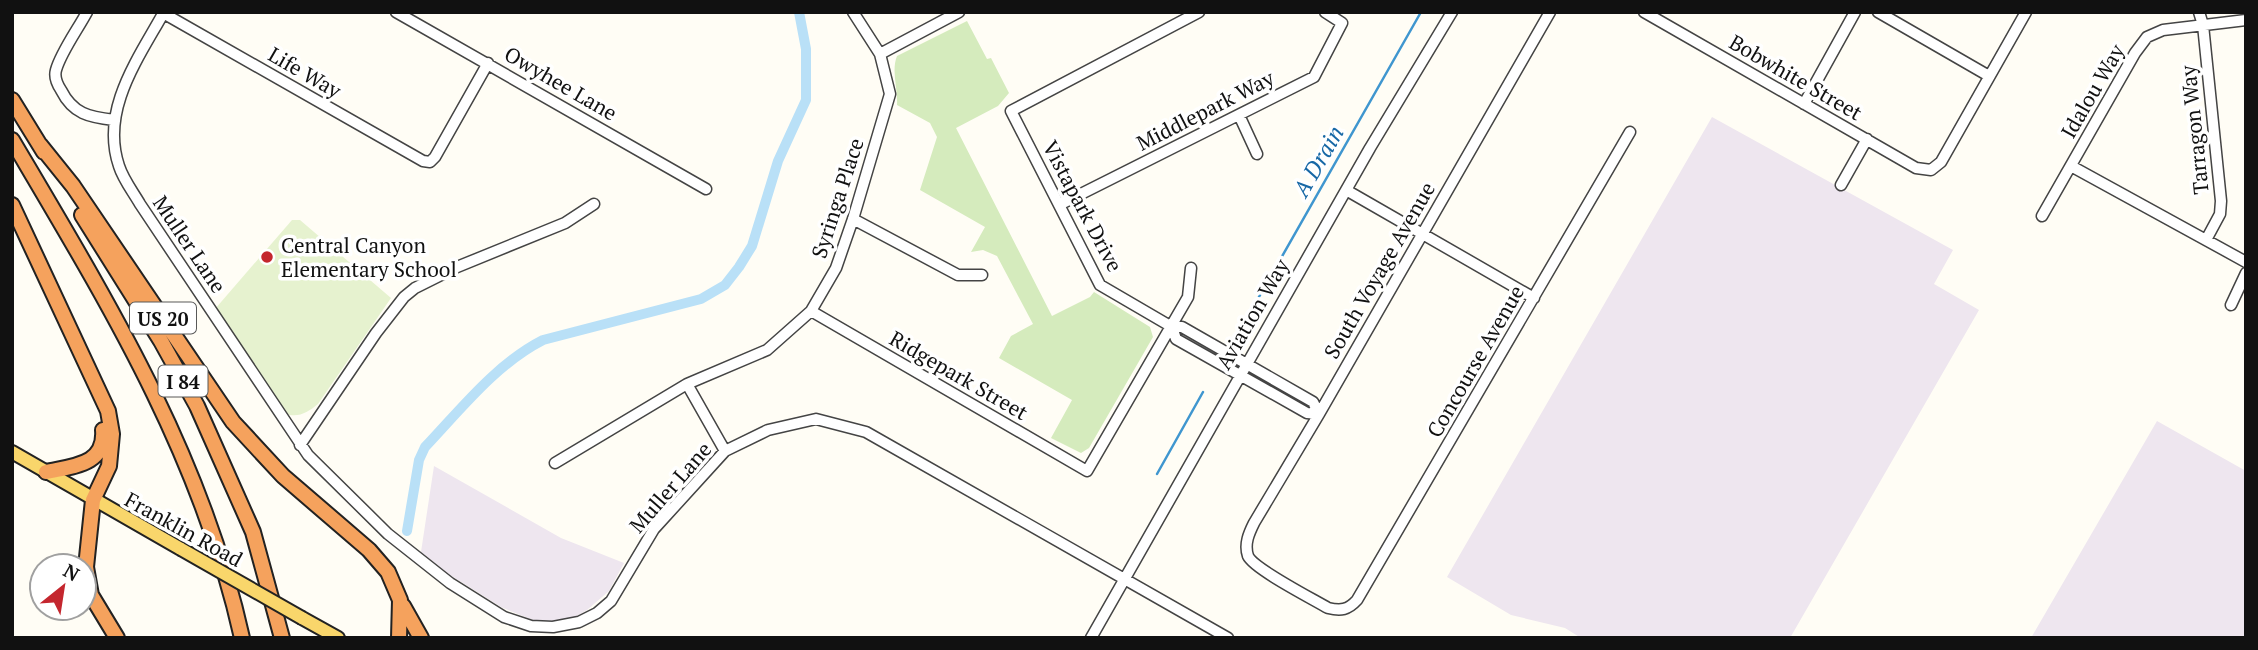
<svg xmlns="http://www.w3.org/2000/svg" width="2258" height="650" font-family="'PT Serif',serif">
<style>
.industrial{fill:#eee6ef}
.green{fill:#d5ebbd}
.pitch{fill:#e6f2cf}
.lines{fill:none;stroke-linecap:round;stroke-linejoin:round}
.stream{stroke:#3f96cf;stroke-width:2.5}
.canal{stroke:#b9e0f7;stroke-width:10}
.minor-casing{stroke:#444;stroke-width:13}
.major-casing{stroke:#222;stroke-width:16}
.highway-casing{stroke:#222;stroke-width:18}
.minor{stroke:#fff;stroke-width:10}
.major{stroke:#f9d66b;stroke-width:12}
.highway{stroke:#f5a25d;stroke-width:14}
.major-bridge-casing{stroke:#222;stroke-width:16;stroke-linecap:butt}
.major-bridge{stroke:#f9d66b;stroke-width:12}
.poi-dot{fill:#c4262e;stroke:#fff;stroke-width:2.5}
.labels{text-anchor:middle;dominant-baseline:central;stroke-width:7;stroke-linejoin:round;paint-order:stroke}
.shield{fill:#fff;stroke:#585858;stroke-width:2}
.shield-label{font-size:19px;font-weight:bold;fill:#111}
.street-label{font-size:21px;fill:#111;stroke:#fff}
.poi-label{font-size:21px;fill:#111;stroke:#fff;text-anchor:start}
.water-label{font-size:23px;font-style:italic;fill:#1768a6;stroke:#fff}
</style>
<rect width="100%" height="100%" fill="#fffdf5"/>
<path class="industrial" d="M1712 117 1953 250 1934 284 1979 310 1790 638H1581L1565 628 1511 615 1447 577Z
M2157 421 2246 471V638H2031Z
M434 466 561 538 624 563 609 591 587 610 575 617 549 622 535 621 501 607 450 575 421 552Z"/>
<path class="green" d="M967 21 987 59 991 58 1009 93 998 106 956 128 1052 316 1090 297 1094 292 1150 327 1153 337 1089 448 1081 453 1051 438 1072 400 999 358 1011 336 1033 324 997 256 983 250 971 252 985 227 920 190 937 137 930 123 897 105C898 88 891 71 897 56Z"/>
<path class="pitch" d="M292 220H300L391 298 318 404C308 412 299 418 286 414L215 309Z"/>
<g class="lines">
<path class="stream" d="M1243 325 1421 12
M1157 474 1203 392"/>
<path class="canal" d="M407 531 419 460 425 447C461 409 496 364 543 340L701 299 725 285 739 267 752 246 778 161 806 100V49L799 12"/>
<g class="minor-casing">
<path id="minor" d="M87 12C78 29 61 52 56 70 54 77 57 84 61 90 73 114 89 117 114 120
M164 12C138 59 100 110 119 166 123 179 133 192 140 204L308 455 388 534 450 583 504 617 531 626 553 627 579 622 597 613 611 601 654 529 725 451 768 430 816 419 866 432 1228 638
M396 12 706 189
M1199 12 1011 111 1100 285 1172 327H1182L1313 402 1319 414
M1550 12 1319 414 1254 523C1249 533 1244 544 1248 556 1254 569 1313 599 1328 608 1341 611 1348 610 1357 600L1630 132
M1644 12 1916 168 1931 170 1941 162 2026 12
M1878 12 1989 76
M2199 12 2203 25 2221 201 2220 214 2206 240
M163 13 423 161 430 162 435 157 488 63
M880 54 959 12
M1804 104 1855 12
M1239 115 1257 154
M2071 166 2246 262
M1841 185 1867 139
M1346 190 1534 298
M1059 205 1314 77 1342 23 1325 12
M2042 216 2135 53 2147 37 2163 30 2246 20
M853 219 958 275H982
M2231 305 2246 273
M811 311 1087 471 1188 297 1191 268
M1172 327 1176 339 1307 413 1319 414
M687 384 725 451
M300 445 376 333 404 297 415 288 457 267 565 223 594 204
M555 463 687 384 767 350 811 311 836 268 853 219 890 94 880 54 853 12
M1091 638 1370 148 1452 12"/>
</g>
<g class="major-casing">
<path id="major" d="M12 452 181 549
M302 618 338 638"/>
</g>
<g class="highway-casing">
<path id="highway" d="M12 100 44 152
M12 140C107 301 201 453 242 638
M40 145 73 186 233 422 283 476 369 550 388 572 400 600 399 638
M12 205 108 411 112 434 109 466 93 500 86 567 91 595 117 638
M82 215 161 341 197 406 253 532 282 638
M46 472C73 466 106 465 103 430
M403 606 421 638"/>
</g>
<use href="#minor" class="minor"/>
<use href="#major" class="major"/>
<use href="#highway" class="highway"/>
<g class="major-bridge-casing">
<path id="major-bridge" d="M181 549 302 618"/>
</g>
<use href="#major-bridge" class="major-bridge"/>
</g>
<circle class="poi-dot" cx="267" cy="257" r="7"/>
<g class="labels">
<g class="shield">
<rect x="130" y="302.5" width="66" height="31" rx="5"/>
<rect x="158.5" y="365.5" width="49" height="31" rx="5"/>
</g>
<g class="shield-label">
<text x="163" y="318">US 20</text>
<text x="183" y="381">I 84</text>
</g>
<g class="street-label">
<text transform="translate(305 72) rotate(30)">Life Way</text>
<text transform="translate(1796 77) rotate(30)">Bobwhite Street</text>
<text transform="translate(561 83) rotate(30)">Owyhee Lane</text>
<text transform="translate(2092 91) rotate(-60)">Idalou Way</text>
<text transform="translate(1205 110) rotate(-27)">Middlepark Way</text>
<text transform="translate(2194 130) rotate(-96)">Tarragon Way</text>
<text transform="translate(837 198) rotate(-72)">Syringa Place</text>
<text transform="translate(1083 206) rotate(62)">Vistapark Drive</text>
<text transform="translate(190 244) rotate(56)">Muller Lane</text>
<text transform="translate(1379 270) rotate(-60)">South Voyage Avenue</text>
<text transform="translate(1252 314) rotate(-60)">Aviation Way</text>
<text transform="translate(1475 361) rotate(-60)">Concourse Avenue</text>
<text transform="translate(959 375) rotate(30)">Ridgepark Street</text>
<text transform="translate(670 487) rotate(-49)">Muller Lane</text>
<text transform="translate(184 529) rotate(29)">Franklin Road</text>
</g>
<g class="poi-label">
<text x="281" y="245">Central Canyon<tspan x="281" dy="24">Elementary School</tspan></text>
</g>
<g class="water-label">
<text transform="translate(1318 161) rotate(-60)">A Drain</text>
</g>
</g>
<rect width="2258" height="650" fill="none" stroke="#111111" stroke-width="28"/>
<g transform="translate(63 587) rotate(30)"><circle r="33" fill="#ffffff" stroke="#a0a0a0" stroke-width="2"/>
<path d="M0-5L12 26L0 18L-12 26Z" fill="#c4262e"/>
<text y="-10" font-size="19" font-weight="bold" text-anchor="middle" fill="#111111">N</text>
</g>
</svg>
